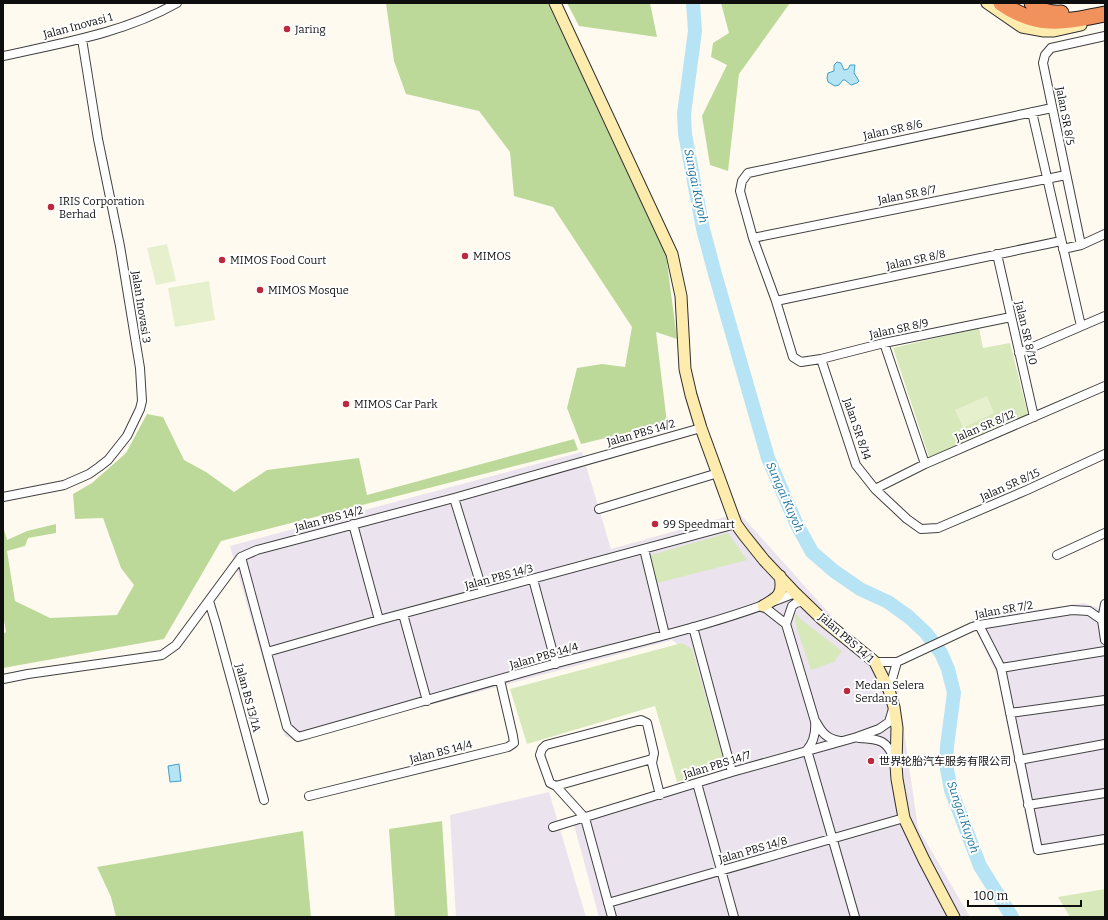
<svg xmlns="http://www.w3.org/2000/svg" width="1108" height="920" font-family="Bitter,'Noto Sans SC',serif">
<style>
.industrial{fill:#ebe3ed}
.green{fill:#d7e8ba}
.forest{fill:#bdd99a}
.pitch{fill:#e7f0cc}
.water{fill:#b6e4f5;stroke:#3ea1ca}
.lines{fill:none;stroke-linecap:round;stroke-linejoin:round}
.river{stroke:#b6e4f5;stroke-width:14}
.street-casing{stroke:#414141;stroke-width:10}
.secondary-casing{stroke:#303030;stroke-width:13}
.highway-casing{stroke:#1f1f1f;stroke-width:17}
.street{stroke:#fff;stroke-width:8}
.secondary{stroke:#fdecad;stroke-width:11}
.highway{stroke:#f1915c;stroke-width:15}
.poi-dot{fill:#bb293f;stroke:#fff;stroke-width:1.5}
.labels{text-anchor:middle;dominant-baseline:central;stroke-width:4;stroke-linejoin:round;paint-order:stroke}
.street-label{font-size:11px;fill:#0e0e0e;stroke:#fff}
.poi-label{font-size:11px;fill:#0e0e0e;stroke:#fff;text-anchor:start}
.water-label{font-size:12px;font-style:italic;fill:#1a729d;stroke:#fff}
</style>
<rect width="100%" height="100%" fill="#fffaf0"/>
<path class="industrial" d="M582 452 611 549 739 513 872 661 896 676 918 828 970 917H599L573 821 726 769 689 653 672 640 295 741 285 736 230 546Z
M1084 603 1101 609 1105 630V842L1033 854 997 675 971 619Z
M549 792 586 917H456L450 815Z"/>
<path class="green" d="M979 328 983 348 1010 343 1028 415 929 457 893 348Z
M728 533 747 560 657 583 651 555Z
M794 612 803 621 842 651 834 662 811 670 797 629Z
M682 643 692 649 723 759 716 769 677 782 655 706 527 744 510 689Z
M1105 889V917H1070L1058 897Z"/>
<path class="forest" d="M386 3H548L666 255 677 339 656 332 667 423 581 444 567 408 577 368 602 364 625 367 632 327 553 207 514 196 510 152 479 111 406 94 394 61Z
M567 3H650L657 37 579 26Z
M721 3H790L739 74 728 171 710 165 702 116 727 65 711 57 713 43 729 33Z
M147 414 163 417 184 460 206 472 234 492 267 470 359 458 367 495 574 439 578 450 221 541 164 639 3 668V634L6 632 3 615V526L7 540 27 531 56 524V533L28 538 25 546 7 551 15 601 50 618 117 615 134 585 121 568 103 518 75 519 73 494 92 483 126 453Z
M442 821 448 917H395L389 829Z
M303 831 311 917H116L111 897 97 867Z"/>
<path class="pitch" d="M167 244 176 281 156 285 147 248Z
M209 281 215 320 175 327 168 288Z
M987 396 994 413 963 428 955 410Z"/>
<path class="water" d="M837 62 841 63 844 70 848 69 850 65H855L854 73 859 81 857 83 851 85 845 80H843L839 85 835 86 828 82 827 78 828 73 834 71V65Z
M179 764 181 781 170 782 168 766Z"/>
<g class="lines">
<path class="river" d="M693 3 695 31 684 114 685 134 703 229 715 274 768 458 796 523 812 552 834 571 860 589 888 602 909 617 926 633 941 653 948 669 954 693 947 746 946 764 951 790 980 866 1012 917"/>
<g class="street-casing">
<path id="street" d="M3 56C62 43 124 33 177 3
M1032 112 1081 326
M753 238 1066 175
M1081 245 1043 63 1045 55 1051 48 1105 36
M1063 249 1081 245 1105 234
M997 254 1034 417
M776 301 1061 241
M1011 317 884 343 821 359 801 362 793 357 776 301 753 238 740 191 742 181 748 173 1052 108
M884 343 925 464
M1019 353 1105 316
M821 359 856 465 875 489 907 519 921 529 938 528 1027 490 1105 454
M875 489 925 464 1105 386
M3 497 64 485 89 474 99 467 108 460 127 436 140 409 142 401 140 368 120 246 98 139 82 39
M454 498 483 592
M599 509 718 473
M353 524 379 620
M644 549 665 635
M1057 555 1105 533
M241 557 287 727 298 737C384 713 470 687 557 663 637 642 719 624 795 593
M533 579 556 664
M209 601 216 624 264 800
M804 601 796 603 792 606 786 624 815 721C816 732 814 742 807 750
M1105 604 1102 620 1105 640
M763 606 786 624
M403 614 427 701
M979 625 1001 668 1038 850 1105 839
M693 627 732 772
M267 652 379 620 736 524
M875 662H897L972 627 979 625 1072 610 1089 611 1102 620
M1001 668 1105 651
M3 679 28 674 162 655 176 645 241 557 257 550 454 498 701 428
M889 690 897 662
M1010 713 1105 700
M816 722C822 733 827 739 840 741
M859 738C880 739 888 740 895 762
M807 750 855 917
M1019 760 1105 744
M697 783 734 917
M556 786 652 759
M309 796 508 747 514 743 513 736 500 680
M1028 805 1105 793
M553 827 732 772 857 737 879 729 889 722 893 709
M608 903 904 818
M612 917 585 818 556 786 550 783 540 755 542 749 546 745 641 720 647 723 654 753 652 763 660 795"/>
</g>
<g class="secondary-casing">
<path id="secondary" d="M555 3 672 254 681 296 685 369 691 395 701 428 736 524 744 535 764 560 795 593 823 620 875 662 889 690 894 707 897 728 896 765 897 779 904 818 924 860 954 917
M987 3 1022 27 1044 31H1054L1081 25
M763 606C777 598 784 595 780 576"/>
</g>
<g class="highway-casing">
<path id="highway" d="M1001 3C1038 29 1064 22 1105 14
M1032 3C1040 11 1049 14 1061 13"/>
</g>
<use href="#street" class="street"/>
<use href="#secondary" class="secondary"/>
<use href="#highway" class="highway"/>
</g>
<g class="poi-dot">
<circle cx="287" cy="29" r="4"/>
<circle cx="51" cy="207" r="4"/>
<circle cx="465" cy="256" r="4"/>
<circle cx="222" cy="260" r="4"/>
<circle cx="260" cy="290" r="4"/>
<circle cx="346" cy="404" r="4"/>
<circle cx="655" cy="524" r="4"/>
<circle cx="847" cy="691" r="4"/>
<circle cx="871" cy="761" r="4"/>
</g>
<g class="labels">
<g class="street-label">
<text transform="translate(78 26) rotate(-15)">Jalan Inovasi 1</text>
<text transform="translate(1065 116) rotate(79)">Jalan SR 8/5</text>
<text transform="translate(893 130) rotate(-12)">Jalan SR 8/6</text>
<text transform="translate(907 195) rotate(-11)">Jalan SR 8/7</text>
<text transform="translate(916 260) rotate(-12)">Jalan SR 8/8</text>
<text transform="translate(141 307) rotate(81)">Jalan Inovasi 3</text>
<text transform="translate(899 329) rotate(-12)">Jalan SR 8/9</text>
<text transform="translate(1026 333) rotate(77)">Jalan SR 8/10</text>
<text transform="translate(985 426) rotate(-23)">Jalan SR 8/12</text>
<text transform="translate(857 429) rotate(71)">Jalan SR 8/14</text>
<text transform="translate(641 433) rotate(-16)">Jalan PBS 14/2</text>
<text transform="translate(1010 485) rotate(-24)">Jalan SR 8/15</text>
<text transform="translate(329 519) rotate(-15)">Jalan PBS 14/2</text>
<text transform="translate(499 577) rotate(-15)">Jalan PBS 14/3</text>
<text transform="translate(1004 610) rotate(-10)">Jalan SR 7/2</text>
<text transform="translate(846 638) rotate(41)">Jalan PBS 14/1</text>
<text transform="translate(544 656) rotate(-16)">Jalan PBS 14/4</text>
<text transform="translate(248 698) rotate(75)">Jalan BS 13/1A</text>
<text transform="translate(441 752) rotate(-14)">Jalan BS 14/4</text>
<text transform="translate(717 765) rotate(-17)">Jalan PBS 14/7</text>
<text transform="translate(753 850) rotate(-16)">Jalan PBS 14/8</text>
</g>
<g class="poi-label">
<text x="295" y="29">Jaring</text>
<text x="59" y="201">IRIS Corporation<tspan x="59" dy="13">Berhad</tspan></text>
<text x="473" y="256">MIMOS</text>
<text x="230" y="260">MIMOS Food Court</text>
<text x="268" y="290">MIMOS Mosque</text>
<text x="354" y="404">MIMOS Car Park</text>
<text x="663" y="524">99 Speedmart</text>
<text x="855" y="685">Medan Selera<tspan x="855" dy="13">Serdang</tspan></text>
<text x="879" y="761">世界轮胎汽车服务有限公司</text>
</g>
<g class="water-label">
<text transform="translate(696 186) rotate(78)">Sungai Kuyoh</text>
<text transform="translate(785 497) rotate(66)">Sungai Kuyoh</text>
<text transform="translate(963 817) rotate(71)">Sungai Kuyoh</text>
</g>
</g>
<rect width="1108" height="920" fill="none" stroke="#0e0e0e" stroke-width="8"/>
<path d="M968 900v6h113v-6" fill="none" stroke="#0e0e0e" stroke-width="2"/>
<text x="974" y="900" font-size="12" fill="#0e0e0e" stroke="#ffffff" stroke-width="3" paint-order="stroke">100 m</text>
</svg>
